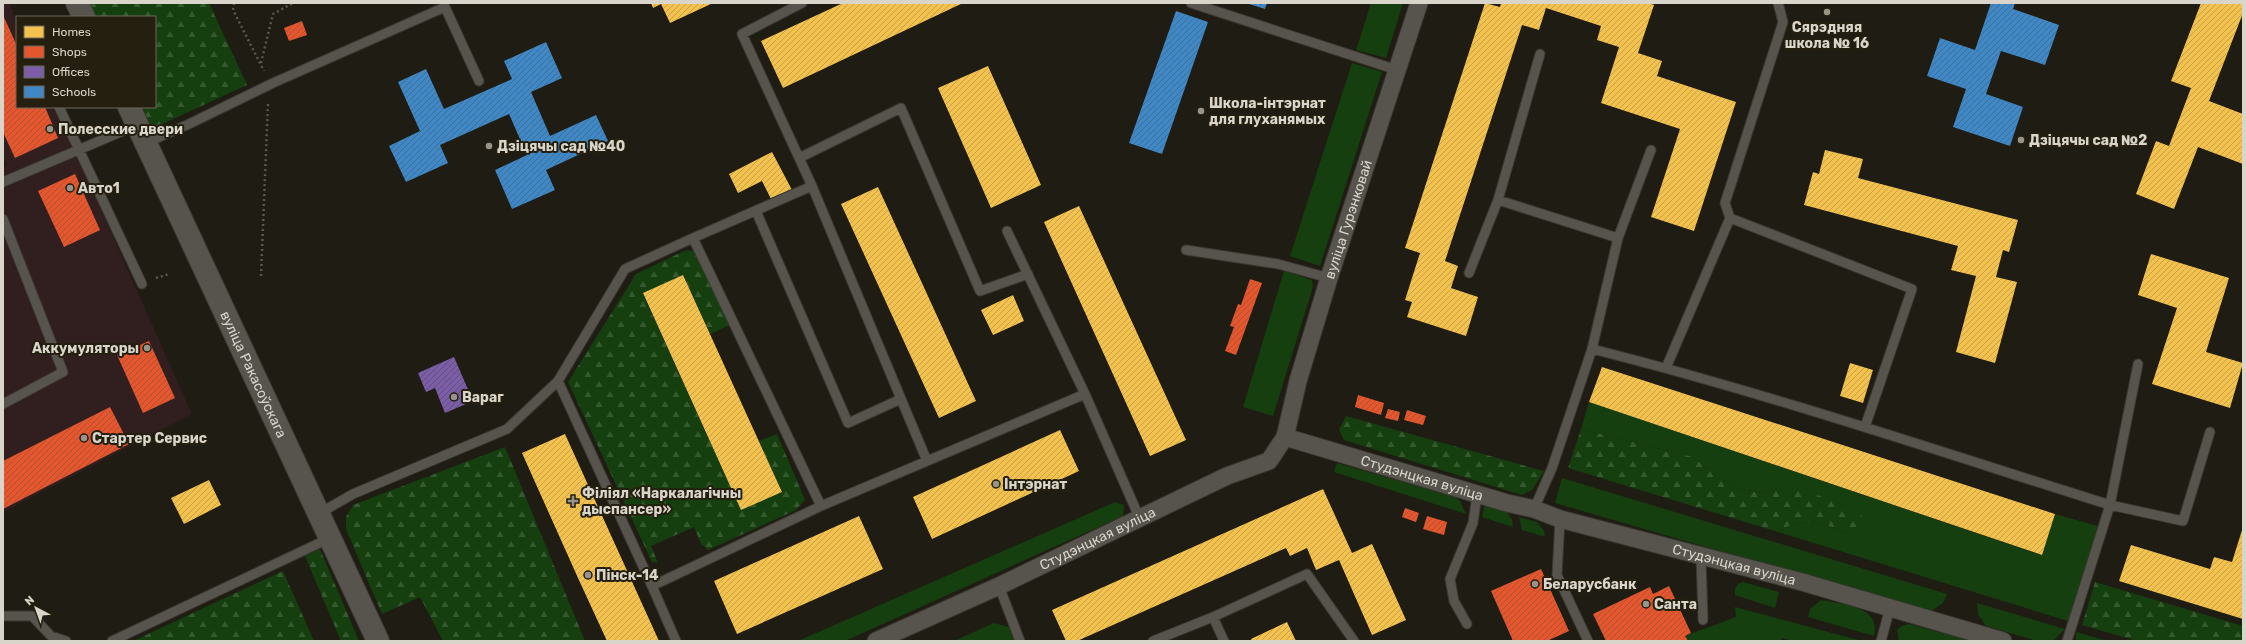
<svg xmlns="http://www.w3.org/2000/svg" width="2246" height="644" font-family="Rubik,sans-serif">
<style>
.commercial{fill:#311f1f}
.green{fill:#153f0e}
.forest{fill:url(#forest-firs)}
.homes{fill:url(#homes-hatch)}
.shops{fill:url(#shops-hatch)}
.offices{fill:url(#offices-hatch)}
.schools{fill:url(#schools-hatch)}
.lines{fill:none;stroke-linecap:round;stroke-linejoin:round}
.service-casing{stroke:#3b3731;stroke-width:11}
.minor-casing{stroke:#3b3731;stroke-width:19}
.secondary-casing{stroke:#3b3731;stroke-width:24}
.path{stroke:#5b5852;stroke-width:2.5;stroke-dasharray:2 3;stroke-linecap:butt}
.service{stroke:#56544d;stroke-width:9}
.minor{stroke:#56544d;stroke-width:17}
.secondary{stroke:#56544d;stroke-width:22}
.poi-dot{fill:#98948b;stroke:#241f0e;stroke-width:1.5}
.labels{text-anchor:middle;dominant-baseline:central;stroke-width:4;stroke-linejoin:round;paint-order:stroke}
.poi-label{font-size:14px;font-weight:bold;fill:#d9d5cb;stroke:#241f0e;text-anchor:start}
.street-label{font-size:14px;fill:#d9d5cb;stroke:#241f0e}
</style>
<defs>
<pattern id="forest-firs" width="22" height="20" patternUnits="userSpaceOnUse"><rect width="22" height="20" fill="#153f0e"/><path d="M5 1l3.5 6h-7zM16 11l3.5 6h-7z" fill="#365a30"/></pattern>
<pattern id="homes-hatch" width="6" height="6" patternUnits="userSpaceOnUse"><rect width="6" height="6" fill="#f2c14e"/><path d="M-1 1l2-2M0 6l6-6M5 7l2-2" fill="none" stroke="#c6a14a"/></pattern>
<pattern id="shops-hatch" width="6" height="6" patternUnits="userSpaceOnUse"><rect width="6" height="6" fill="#e4572e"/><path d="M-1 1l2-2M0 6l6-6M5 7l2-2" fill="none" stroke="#b35032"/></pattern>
<pattern id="offices-hatch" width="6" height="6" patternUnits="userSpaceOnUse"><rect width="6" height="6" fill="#7b5ea7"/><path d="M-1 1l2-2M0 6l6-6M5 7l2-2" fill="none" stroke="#615077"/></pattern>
<pattern id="schools-hatch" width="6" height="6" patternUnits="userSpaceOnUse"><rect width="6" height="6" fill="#3f88c5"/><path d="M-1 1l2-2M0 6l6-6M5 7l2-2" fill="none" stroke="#406f95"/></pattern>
</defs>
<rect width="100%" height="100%" fill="#1f1c13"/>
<path class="commercial" d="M3 3H9L17 21V107H55L192 414 3 512V168L7 166 3 157Z"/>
<path class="green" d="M1371 3H1403L1386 58 1356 50Z
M1352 63 1382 72 1320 266 1290 256Z
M1284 271 1312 280 1313 287 1273 416 1243 407Z
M1589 402 2041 555 2055 514 2098 526 2068 621 1778 532C1805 513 1826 525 1854 535L1777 488 1760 493 1738 488 1719 478 1693 457 1581 429Z
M1337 463 1455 497 1460 501 1466 514 1334 472Z
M1562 478 1947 594 1943 603 1930 612 1555 503Z
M1115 502 1124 505 1123 516 845 641H798Z
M1485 504 1504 508 1512 520 1513 527 1482 517Z
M1519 517 1537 522 1544 531 1545 537 1522 530Z
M1743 582 1779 592 1775 608 1735 595V589L1738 584Z
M1821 600C1841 604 1882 606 1874 636L1808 617 1810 609Z
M1977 603 2065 629 2053 641H2037L1986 626 1978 614Z
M1735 607 1862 641H1793L1782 638 1780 641H1688L1685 636 1736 617Z
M994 623 1009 627 1014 641H954Z
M1909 624 1971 641H1899L1897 630 1901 626Z
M2076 632 2104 640 2103 641H2076Z"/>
<path class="forest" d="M88 3H209L247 85 147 131 136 107H155V17H94Z
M686 250 694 251 730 325 710 334 683 275 643 294 741 510 782 492 759 441 777 434 805 500 796 510 708 550 701 544 694 527 651 546 658 563 652 562 568 382 636 274Z
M1346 416 1544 471 1532 490 1522 495 1344 440 1339 430Z
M1581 429 1693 457 1719 478 1738 488 1760 493 1777 488 1797 487 1861 512 1864 529 1854 535C1826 525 1805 513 1778 532L1568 468Z
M505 447 585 641H443L420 597 382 614 346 529V517L353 505Z
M320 549 359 641H341L305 556Z
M283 571 314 641H133Z
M2095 582 2243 626V641H2137L2082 625Z"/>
<path class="homes" d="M651 3H713L670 23 661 4 653 8Z
M843 3H963L783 88 761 41Z
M1485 3 1500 7 1501 3H1649L1654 5 1638 53 1662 61 1657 76 1736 102 1694 231 1651 217 1680 129 1601 103 1619 47 1597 40 1601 26 1546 8 1539 30 1522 25 1445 261 1458 266 1451 288 1478 297 1466 336 1407 317 1412 302 1405 300 1420 253 1405 248Z
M2201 3H2243V13L2209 101 2243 114V164L2198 147 2174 209 2136 194 2156 141 2169 146 2191 88 2171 81Z
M988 66 1041 185 991 208 938 88Z
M1825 150 1863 159 1858 178 2018 220 2009 252 2003 250 1996 277 2017 282 1995 363 1956 352 1976 276 1951 270 1958 246 1804 205 1813 172 1819 174Z
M772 152 792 190 772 201 762 181 738 193 729 174Z
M878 187 976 401 939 418 841 204Z
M1079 206 1186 440 1150 456 1044 222Z
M2151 254 2229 278 2206 352 2243 363 2230 408 2152 384 2177 308 2138 295Z
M683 275 782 492 741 510 643 293Z
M1013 295 1024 321 993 335 981 310Z
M1850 363 1873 370 1863 403 1840 396Z
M1602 367 2055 514 2042 555 1589 402Z
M1060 430 1079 471 932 539 913 497Z
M565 434 594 498 659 641H607L578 578 522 453Z
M209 480 221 505 184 524 171 498Z
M1323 489 1352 553 1372 544 1406 620 1372 635 1339 560 1316 570 1307 548 1290 556 1286 548 1077 641H1066L1052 610Z
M859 516 883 569 737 634 714 581Z
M2243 527V619L2119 581 2131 545 2210 569 2214 557 2232 562Z
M1287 622 1296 641H1252L1251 639Z"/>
<path class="shops" d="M3 15 17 46V107H45L58 138 15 158 3 132Z
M302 21 307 35 289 41 284 28Z
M75 174 100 230 64 247 38 191Z
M1250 279 1262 283 1236 355 1225 351 1234 327 1230 326 1238 304 1241 305Z
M149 341 175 398 143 413 117 355Z
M1358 395 1384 403 1381 415 1355 407Z
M110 407 129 444 3 509V461Z
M1388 409 1400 412 1398 421 1385 418Z
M1407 410 1426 416 1423 425 1404 420Z
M1405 508 1419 513 1416 522 1402 517Z
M1427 516 1447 522 1444 535 1423 529Z
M1541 569 1569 631 1547 641H1513L1491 591Z
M1669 586 1691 633 1685 636 1688 641H1606L1593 614 1650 587 1653 594Z"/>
<path class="offices" d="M454 357 473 401 445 413 435 388 426 392 418 373Z"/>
<path class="schools" d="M1246 3H1267L1265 9Z
M1991 3H2015L2013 9 2059 25 2045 65 2001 51 1986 94 2023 107 2010 146 1953 127 1966 89 1927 76 1940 38 1975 50Z
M1176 11 1208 22 1162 154 1129 143Z
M546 42 562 78 531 92 550 136 596 115 608 141 546 170 555 190 512 209 495 170 527 155 509 114 440 145 448 163 406 182 389 146 420 131 398 82 426 69 444 109 512 79 504 61Z"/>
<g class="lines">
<g class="service-casing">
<path id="service" d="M802 3 742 34 812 186 927 461
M1191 3 1397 70
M59 107 142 284
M146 143 189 124 273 83 445 7 479 81
M799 158 901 108 980 291 1028 274
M3 182 137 125
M1498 200 1618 238
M756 211 848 423 901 399
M1730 218 1912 289 1865 427
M3 219 63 372 3 404
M1007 231 1085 394 1140 519
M693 238 812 186
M1186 250 1278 264 1329 278
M1469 273 1498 200 1540 54
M1592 349C1767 393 1938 451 2110 505L2138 364
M1666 368 1730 218 1725 203 1783 22 1778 3
M558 381 652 586
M821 506 1085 394
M1534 509 1552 468 1592 349 1618 238 1651 150
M320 513 353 494 507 429 558 381 625 269 693 238 821 506 652 586 676 641
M1560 519 1557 575 1588 641
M1701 557 1703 620
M999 586 1020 641
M3 616H32L51 636 66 641
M1213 617 1307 574 1354 641
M1467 624 1454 601 1450 579 1473 523 1477 495
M112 641 330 538
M1153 641 1213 617 1224 641
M1881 641 1890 608
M2067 641 2110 505 2183 521 2210 432"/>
</g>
<g class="minor-casing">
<g id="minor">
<path id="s1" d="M1285 437 1507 503 1534 509 1560 519 1802 582 2003 641"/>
<path id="s2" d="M876 641 999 586 1227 476 1269 461 1285 437 1298 381 1329 278 1419 3"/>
</g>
</g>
<g class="secondary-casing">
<g id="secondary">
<path d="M77 3 84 17"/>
<path id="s3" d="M129 107 378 641"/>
</g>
</g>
<path class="path" d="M234 3 233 10 264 71
M261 63 273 14 293 3
M261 276 268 103
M156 278 169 274"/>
<use href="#service" class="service"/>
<use href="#minor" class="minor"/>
<use href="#secondary" class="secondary"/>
</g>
<g class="poi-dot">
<circle cx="1827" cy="12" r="4"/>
<circle cx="1201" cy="111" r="4"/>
<circle cx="50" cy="129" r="4"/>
<circle cx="2021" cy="140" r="4"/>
<circle cx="489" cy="146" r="4"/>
<circle cx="70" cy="188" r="4"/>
<circle cx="147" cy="348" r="4"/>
<circle cx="454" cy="397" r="4"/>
<circle cx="84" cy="438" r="4"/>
<circle cx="996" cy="484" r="4"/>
<path d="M571 495h4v4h4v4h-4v4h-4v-4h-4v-4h4z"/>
<circle cx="588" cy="575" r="4"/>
<circle cx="1535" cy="584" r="4"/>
<circle cx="1646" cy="604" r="4"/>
</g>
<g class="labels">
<g class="poi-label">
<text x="1827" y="27" text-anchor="middle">Сярэдняя<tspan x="1827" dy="16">школа № 16</tspan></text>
<text x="1209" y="103">Школа-інтэрнат<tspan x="1209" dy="16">для глуханямых</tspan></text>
<text x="58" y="129">Полесские двери</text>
<text x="2029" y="140">Дзіцячы сад №2</text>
<text x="497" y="146">Дзіцячы сад №40</text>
<text x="78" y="188">Авто1</text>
<text x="139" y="348" text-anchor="end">Аккумуляторы</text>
<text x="462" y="397">Вараг</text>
<text x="92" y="438">Стартер Сервис</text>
<text x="1004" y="484">Інтэрнат</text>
<text x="582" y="493">Філіял «Наркалагічны<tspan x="582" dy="16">дыспансер»</tspan></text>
<text x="596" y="575">Пінск-14</text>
<text x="1543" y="584">Беларусбанк</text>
<text x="1654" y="604">Санта</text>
</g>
<g class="street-label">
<text stroke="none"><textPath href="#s2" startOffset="688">вуліца Гурэнковай</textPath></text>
<text stroke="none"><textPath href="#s3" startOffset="295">вуліца Ракасоўскага</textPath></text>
<text stroke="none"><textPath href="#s1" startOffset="143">Студэнцкая вуліца</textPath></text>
<text stroke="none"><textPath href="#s2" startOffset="244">Студэнцкая вуліца</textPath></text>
<text stroke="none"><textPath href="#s1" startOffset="467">Студэнцкая вуліца</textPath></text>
</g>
</g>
<rect width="2246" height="644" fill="none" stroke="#d9d5cb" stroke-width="8"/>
<rect x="16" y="16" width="140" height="92" fill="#241f0e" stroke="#6c685a"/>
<rect x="24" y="26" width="20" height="12" fill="#f2c14e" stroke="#6c685a"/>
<text x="52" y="36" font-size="12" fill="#d9d5cb">Homes</text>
<rect x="24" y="46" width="20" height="12" fill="#e4572e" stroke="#6c685a"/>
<text x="52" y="56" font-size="12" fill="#d9d5cb">Shops</text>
<rect x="24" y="66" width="20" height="12" fill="#7b5ea7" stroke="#6c685a"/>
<text x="52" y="76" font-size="12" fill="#d9d5cb">Offices</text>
<rect x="24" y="86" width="20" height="12" fill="#3f88c5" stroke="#6c685a"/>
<text x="52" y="96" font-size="12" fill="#d9d5cb">Schools</text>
<g transform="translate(36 608) rotate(319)" stroke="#241f0e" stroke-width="3" paint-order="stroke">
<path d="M0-3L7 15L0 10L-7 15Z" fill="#d9d5cb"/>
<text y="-6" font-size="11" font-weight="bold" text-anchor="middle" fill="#d9d5cb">N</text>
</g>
</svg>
